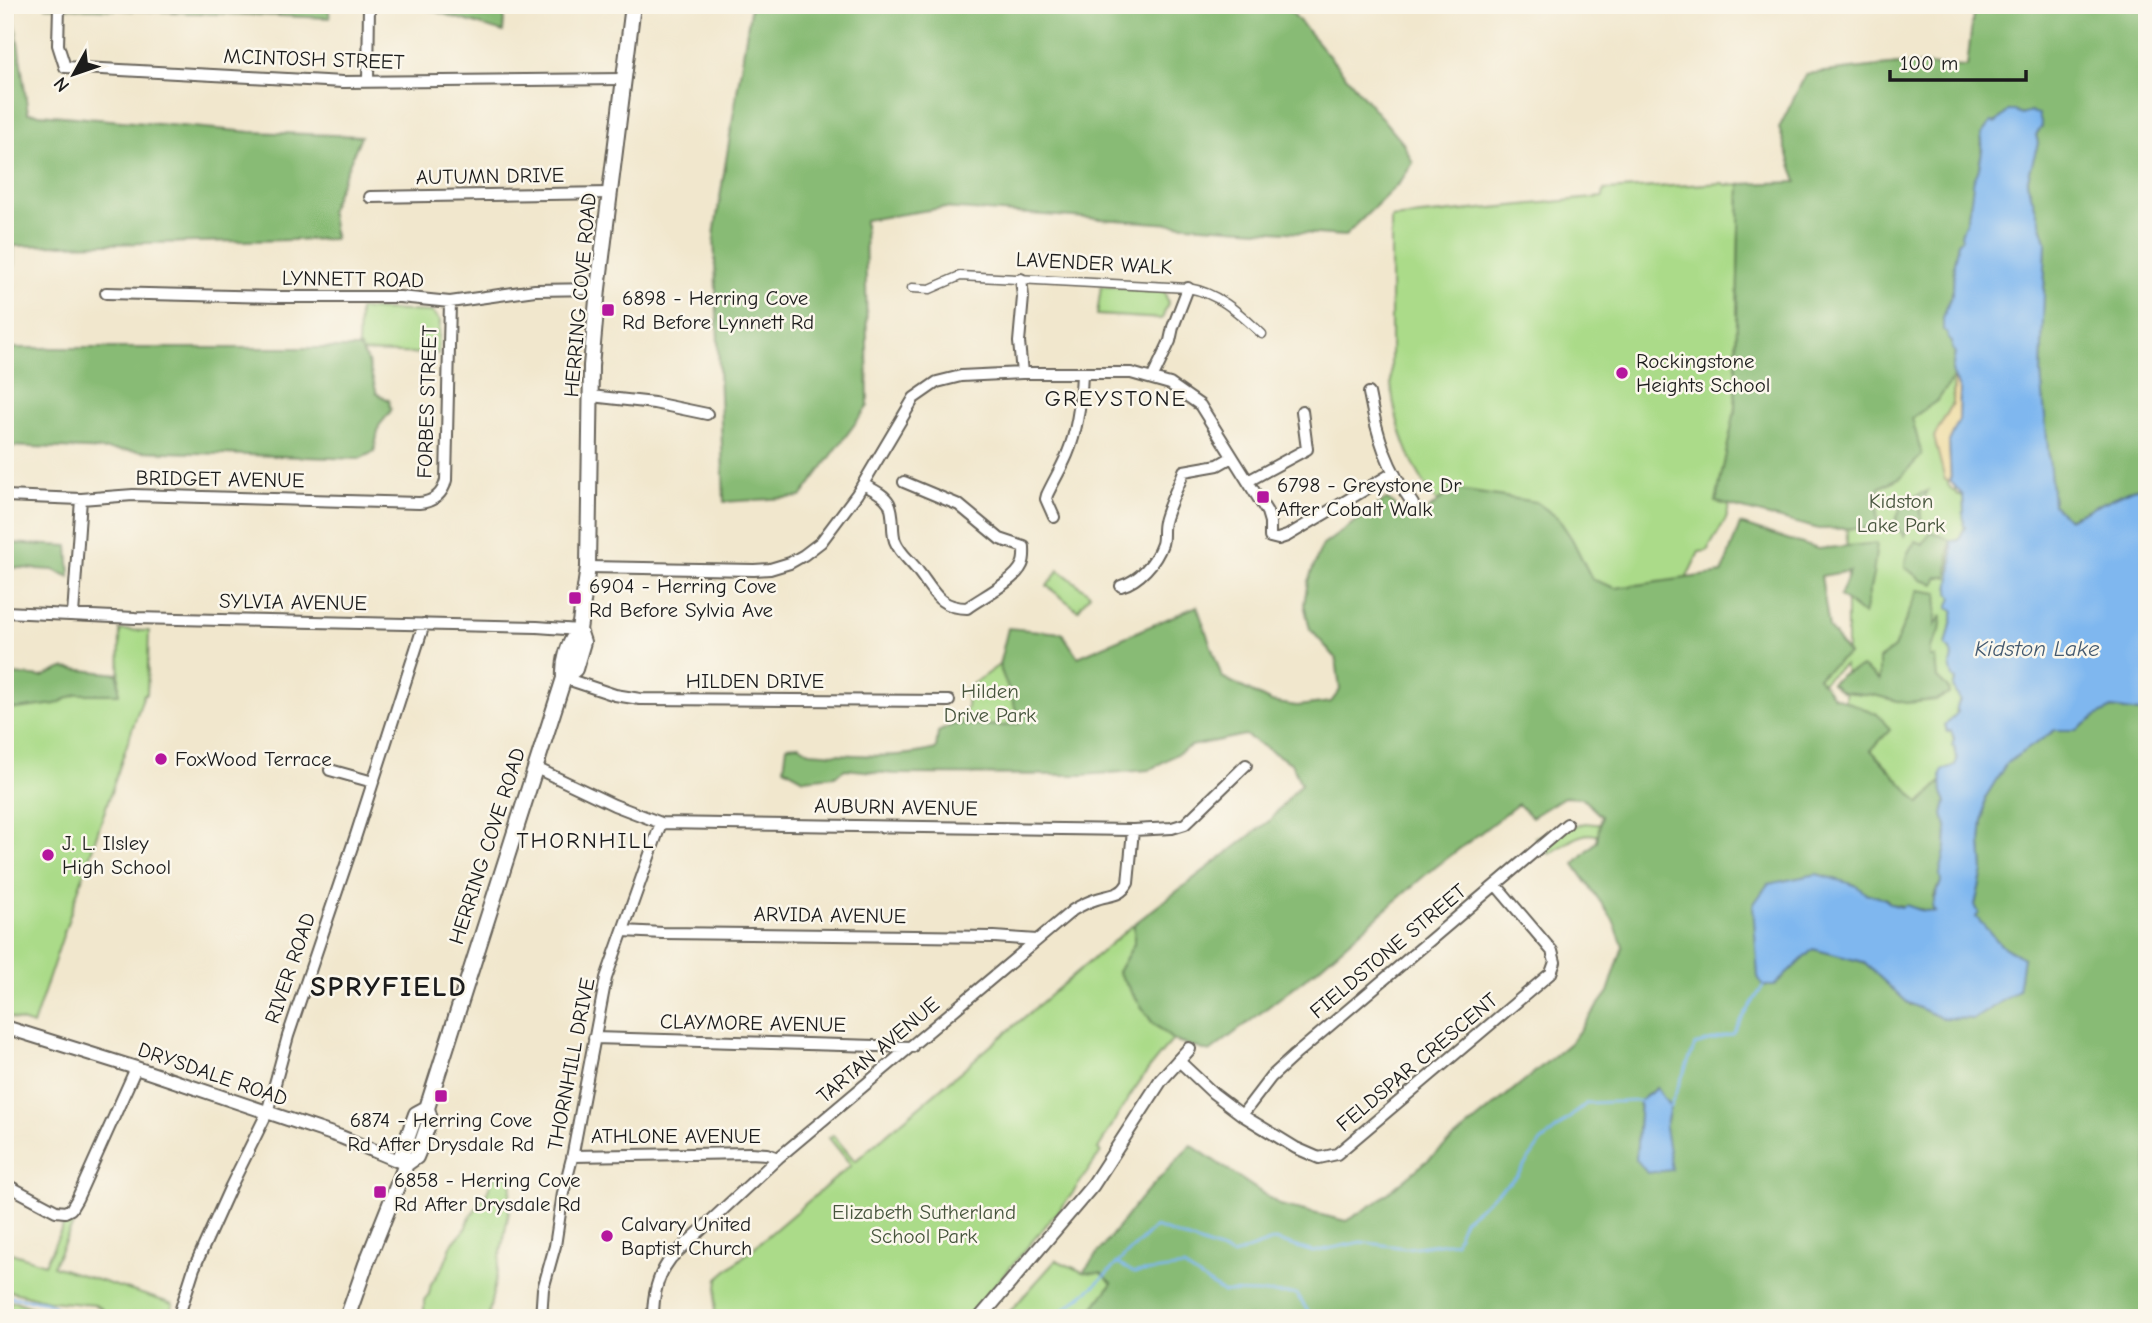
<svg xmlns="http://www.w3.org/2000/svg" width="2152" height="1323" font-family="'Comic Neue',sans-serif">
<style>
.green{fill:#abdb89;stroke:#647c52;stroke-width:2}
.forest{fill:#88bb75;stroke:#526c48;stroke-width:2;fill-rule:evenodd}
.sand{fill:#eeda9e;stroke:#857b5d;stroke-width:2}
.water{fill:#7fb7ef;stroke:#4e6a86;stroke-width:2}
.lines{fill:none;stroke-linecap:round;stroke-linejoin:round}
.stream{stroke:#7fb7ef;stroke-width:2.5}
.pedestrian-casing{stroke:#67635a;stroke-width:11}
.minor-casing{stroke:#67635a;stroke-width:14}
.tertiary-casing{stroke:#67635a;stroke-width:16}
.secondary-casing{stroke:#67635a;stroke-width:18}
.pedestrian{stroke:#fff;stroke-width:8}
.minor{stroke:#fff;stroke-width:10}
.tertiary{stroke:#fff;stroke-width:12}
.secondary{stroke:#fff;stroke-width:14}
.poi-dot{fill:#b5179e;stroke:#fbf7ec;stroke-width:2.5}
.labels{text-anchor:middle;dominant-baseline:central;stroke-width:5;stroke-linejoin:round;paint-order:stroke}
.street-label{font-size:21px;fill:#1c1c1c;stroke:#fbf7ec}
.poi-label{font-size:21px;fill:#1c1c1c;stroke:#fbf7ec;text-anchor:start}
.park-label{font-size:21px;fill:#47553d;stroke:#fbf7ec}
.neighbourhood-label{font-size:23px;letter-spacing:2px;fill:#1c1c1c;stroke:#fbf7ec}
.water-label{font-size:23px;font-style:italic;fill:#445a70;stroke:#fbf7ec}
.district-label{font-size:28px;font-weight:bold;letter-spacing:2px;fill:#1c1c1c;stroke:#fbf7ec}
</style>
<rect width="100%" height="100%" fill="#fbf7ec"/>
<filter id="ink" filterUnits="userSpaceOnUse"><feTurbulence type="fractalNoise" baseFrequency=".0143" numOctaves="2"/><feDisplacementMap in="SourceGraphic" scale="14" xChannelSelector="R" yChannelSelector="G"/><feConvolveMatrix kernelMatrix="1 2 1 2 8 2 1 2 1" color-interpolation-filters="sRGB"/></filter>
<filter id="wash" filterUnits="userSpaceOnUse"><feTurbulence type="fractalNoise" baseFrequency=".00686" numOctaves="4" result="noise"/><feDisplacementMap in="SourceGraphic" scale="28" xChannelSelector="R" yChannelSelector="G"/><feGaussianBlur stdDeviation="1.57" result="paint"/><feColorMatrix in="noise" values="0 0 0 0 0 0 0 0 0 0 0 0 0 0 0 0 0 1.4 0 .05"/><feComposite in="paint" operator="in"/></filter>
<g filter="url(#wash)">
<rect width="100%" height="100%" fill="#f1e7cd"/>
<path class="green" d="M1724 183 1725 185 1740 184 1735 413 1736 481 1726 519 1707 551 1699 552 1686 579 1663 616 1445 512C1413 474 1396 433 1391 384V218L1603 197 1604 190Z
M1846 217 1954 377 1953 403 1934 437 1948 473V485L1953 491 1955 490 1956 494 1963 496 1965 527 1959 540 1952 546 1951 584 1949 589 1952 598 1948 608 1954 611 1946 646 1950 650 1952 657 1950 665 1957 680 1955 693 1960 698 1956 711 1958 712 1957 716 1952 718 1945 726 1948 732 1951 731C1955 740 1959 756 1956 765L1943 770 1941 781 1971 802 2001 772 1985 798 1846 881 1845 664 1615 845C1588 823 1574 839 1549 854L1535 837 1585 823 1624 827 1847 654Z
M1101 286 1164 290 1168 303 1162 319 1097 315Z
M359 309 432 312 440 321 438 354 358 352Z
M1059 570 1090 594 1078 610 1047 586Z
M120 630 149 631 147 694H144L33 1025 5 1016V690L119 693Z
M999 665 1022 723 1003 726 952 723C967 716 971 704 964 690Z
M1134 924V944L1118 972 1152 1022 1173 1040C1142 1073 1121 1110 1098 1149L1101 1152 1070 1197 967 1318H714L718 1278 851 1165 829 1138 833 1135 855 1161Z
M499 1174 513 1177 509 1200 511 1201 488 1318H424V1300L429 1294 431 1284 444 1265 452 1244 465 1229 471 1215 486 1195 492 1180Z
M75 1220 53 1266 173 1304 170 1318H107L101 1308 95 1305 48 1301 5 1290V1251L45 1264 65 1222Z
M1056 1260 1083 1272H1101L1112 1283 1086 1318H1004Z
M15 1301 60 1318H5V1303Z"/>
<path class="forest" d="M5 5H11L14 14 28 113 251 132 361 136 330 209 335 239 14 246 11 348H360L368 362 377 394 389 400 391 411 379 426 374 452 359 459 5 446Z
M50 5H328L330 18 45 7Z
M505 5 503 32 417 6V5Z
M751 5H1290L1289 9 1403 143 1413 163 1400 182 1345 236 942 208 865 220 868 406 801 497 724 502 714 235Z
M1977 5H2147V486L2133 489 2067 519 2053 504 2041 373 2046 241 2027 182 2038 143 2031 112 2021 115 2010 110 1995 123 1991 122 1981 135C1983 142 1980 147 1982 154 1979 160 1980 163 1979 169 1978 177 1972 180 1974 189L1965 226 1962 231V239L1958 242 1954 263 1953 290 1943 318V330L1948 334V339L1952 342V348L1955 353 1952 370 1954 377 1938 400 1912 418 1922 455 1901 477 1879 488 1877 528 1819 529 1716 502 1735 410 1740 184 1797 182 1779 128 1806 74 1898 64 1967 67 1973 14Z
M1453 489 1536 502 1558 518 1572 539 1592 579 1615 588 1722 573 1740 524 1818 549 1877 543 1873 575 1864 615 1840 596 1850 571 1821 576 1829 628 1848 654 1818 677 1833 696 1878 714 1890 730 1871 750 1920 803 1941 782 1942 783V792L1946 802 1943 814 1947 830 1946 847 1941 874V882L1934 897 1935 912 1891 904 1886 899 1865 893 1855 885 1832 879 1774 986 1813 949 1863 962 1908 1003 1911 1005 2023 958 2002 946 1975 917V905L1983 871 1981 842 1985 798 2006 763 2055 730H2077L2098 715 2112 708 2147 713V1318H1086L1112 1283 1101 1273 1083 1272 1140 1199 1191 1145 1280 1205 1346 1221 1377 1202 1570 1043 1608 992 1623 946 1613 920 1574 864 1597 841 1601 816 1582 798 1564 797 1532 817 1518 804 1424 876 1316 970 1210 1052 1173 1040 1152 1022 1118 972 1134 944V924L1269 821 1301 784 1292 764 1245 735 1191 746 1149 770 1082 775 894 774 845 769 835 776 804 779 784 768 787 746 799 745 810 752C852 755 894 760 936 749L938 732 954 724 1003 726 1021 723 999 665 1008 628 1062 633 1078 657 1197 606 1222 677 1271 702 1297 706 1331 702 1340 690 1336 658 1310 629 1304 604 1308 581 1322 546 1386 499 1415 521ZM1656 1088 1670 1107 1665 1128 1636 1159 1640 1101Z
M1928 491 1920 506 1922 528 1912 522 1904 536 1895 525C1900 502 1906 499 1928 491Z
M1931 531 1950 540 1948 577H1937L1935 584 1921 580 1905 567C1904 557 1909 549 1916 541L1923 544Z
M5 543 68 546 70 577 53 570 5 567Z
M1918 590 1938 593 1935 625 1942 615 1940 631 1930 648V657H1935L1937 678 1948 688 1949 694 1936 700 1906 703 1873 695 1842 692 1831 683 1841 675 1862 667 1879 680V659L1894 648Z
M63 668 118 674 119 694H77L56 704 17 709 5 707V673L42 677Z"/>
<path class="sand" d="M1954 377 1960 391 1959 420 1949 442 1951 482 1945 480 1934 437 1953 403Z"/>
<path class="water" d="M2010 110H2015L2021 115 2031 112 2039 114 2042 126 2036 135 2038 143 2027 182 2046 241 2041 373 2053 504 2068 519 2133 489 2147 486V713L2112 708 2098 715 2077 730H2055L2006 764 1985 798 1981 842 1983 871 1975 905 1979 913 1976 917 2002 946 2023 958 2018 991 1974 1019 1941 1018 1908 1003 1863 962 1813 949 1774 986H1763L1758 977 1753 905 1768 884 1817 874 1855 885 1865 893 1885 899 1891 904 1901 907 1906 905 1920 910 1935 912 1932 907 1941 882 1940 874 1946 847 1947 830 1943 814 1946 802 1942 792 1941 775 1943 770 1955 765 1957 760 1955 747 1952 746 1954 738 1951 731 1948 732 1945 726 1958 712 1956 709 1960 700 1953 687 1956 680 1953 678 1950 665 1952 657 1950 650 1946 646 1954 611 1948 608 1952 597 1949 593C1950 580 1955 553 1950 541L1959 540 1965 527 1963 524 1964 522 1963 513 1964 511 1963 496 1951 482 1949 442 1959 420 1960 391 1952 372 1955 353 1952 348V342L1948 339V334L1943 330V318L1953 290 1954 263 1958 242 1962 239 1961 234C1969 217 1971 202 1973 184 1973 179 1978 174 1979 168 1981 157 1984 146 1981 135L1991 122 1995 123Z
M1657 1088 1670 1107 1665 1128 1672 1170 1647 1173 1636 1159 1640 1101Z"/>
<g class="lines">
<path class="stream" d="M1670 1107 1695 1045 1733 1034 1763 986
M1116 1263 1135 1273 1184 1267 1222 1292 1296 1294 1313 1318
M5 1296 46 1302 75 1318
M1053 1318 1094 1286 1155 1227 1233 1255 1275 1240 1313 1252 1361 1242 1406 1248 1455 1242 1464 1220 1517 1176 1541 1142 1587 1103 1640 1101"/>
</g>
</g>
<g filter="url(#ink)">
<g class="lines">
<g class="pedestrian-casing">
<path id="pedestrian" d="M912 288 930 289 960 276 1188 288C1219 293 1240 314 1262 334"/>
</g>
<g class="minor-casing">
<path id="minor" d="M59 7 58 45 65 67 343 82 624 79
M368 82 369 5
M370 197 610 193
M1021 279 1023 297 1019 342 1022 373
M106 293 280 297H400L450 302 535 290 598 289
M1152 379 1170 341 1173 327 1188 288
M1369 393C1377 436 1387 468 1413 504
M591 396 654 403 707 414
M1248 481 1307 449 1302 411
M863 484C872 489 884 494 889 503 895 515 891 529 895 541 900 554 910 560 918 571 933 590 938 608 967 608 982 597 1015 581 1022 565 1025 559 1024 553 1024 547L1000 539 959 505 904 482
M5 496 81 499 133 495 419 503C433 502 443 494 446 480L450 302
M1054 517 1046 499 1047 495C1053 482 1061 469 1067 455 1078 429 1081 402 1082 373
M588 567 754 570 770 569 790 563 804 555 821 542 857 494 914 398 937 382 961 376 1022 373H1131L1170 384 1200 405 1267 512 1270 522V537L1278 539 1287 536 1393 473
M1121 586C1139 581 1156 562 1162 544 1164 537 1162 529 1164 522 1168 505 1178 488 1184 471L1218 465 1232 457
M5 612 135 618 537 627 579 630
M73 615 81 499
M564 678 615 695 640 699 949 701
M534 767 614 805 661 823 1133 830 1172 828 1185 824 1246 765
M330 770 373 782
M623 931 663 933 994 937 1037 940
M594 1038 912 1047
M1178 1060 1213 1093 1242 1115 1296 1148 1319 1158 1337 1154 1551 973 1555 962 1552 951 1496 885
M1242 1115 1271 1077 1295 1055 1567 824
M573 1156 750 1153 767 1154 778 1158
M5 1184 56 1211 65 1212 71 1209 77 1199 136 1068
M178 1318 194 1268 231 1186 267 1113 288 1036 356 835 424 624
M541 1318 543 1289 555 1246 563 1193 572 1158 606 978 661 823
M653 1318C653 1295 657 1276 671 1258L778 1158 1073 910C1080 906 1087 902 1094 900 1108 894 1120 898 1128 883L1133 830"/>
</g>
<g class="tertiary-casing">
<path id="tertiary" d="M5 1027 136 1068 341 1137 406 1164
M980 1318 1093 1185 1161 1080 1189 1049"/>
</g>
<g class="secondary-casing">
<path id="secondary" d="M564 678 575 669 583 642 579 630 588 567 591 366 598 289 633 5
M406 1164 402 1153 416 1114 427 1108
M347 1318 366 1264 406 1164 416 1157 421 1145 430 1119 427 1108 564 678C563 661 568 643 579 630"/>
</g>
<use href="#pedestrian" class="pedestrian"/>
<use href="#minor" class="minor"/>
<use href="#tertiary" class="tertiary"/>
<use href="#secondary" class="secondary"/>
</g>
</g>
<g class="poi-dot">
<rect x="601" y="303" width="14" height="14" rx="3.5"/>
<circle cx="1622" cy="373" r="7"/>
<rect x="1256" y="490" width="14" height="14" rx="3.5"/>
<rect x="568" y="591" width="14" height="14" rx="3.5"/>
<circle cx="161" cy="759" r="7"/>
<circle cx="48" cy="855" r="7"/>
<rect x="434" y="1089" width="14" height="14" rx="3.5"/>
<rect x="373" y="1185" width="14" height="14" rx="3.5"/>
<circle cx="607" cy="1236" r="7"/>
</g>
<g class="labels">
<g class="street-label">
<text transform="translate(314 59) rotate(2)">MCINTOSH STREET</text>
<text transform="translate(490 176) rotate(-1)">AUTUMN DRIVE</text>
<text transform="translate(1094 263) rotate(3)">LAVENDER WALK</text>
<text transform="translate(353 279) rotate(1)">LYNNETT ROAD</text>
<text transform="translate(580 295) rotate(-85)">HERRING COVE ROAD</text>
<text transform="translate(427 402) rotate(-88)">FORBES STREET</text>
<text transform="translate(220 479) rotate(1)">BRIDGET AVENUE</text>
<text transform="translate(293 602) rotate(1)">SYLVIA AVENUE</text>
<text x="755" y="681">HILDEN DRIVE</text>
<text transform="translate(896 807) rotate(1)">AUBURN AVENUE</text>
<text transform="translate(487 846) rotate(-72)">HERRING COVE ROAD</text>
<text transform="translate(830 915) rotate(1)">ARVIDA AVENUE</text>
<text transform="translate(1388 951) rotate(-40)">FIELDSTONE STREET</text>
<text transform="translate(290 968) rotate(-71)">RIVER ROAD</text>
<text transform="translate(753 1023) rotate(1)">CLAYMORE AVENUE</text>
<text transform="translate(878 1050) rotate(-40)">TARTAN AVENUE</text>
<text transform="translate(1417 1062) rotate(-40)">FELDSPAR CRESCENT</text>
<text transform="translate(571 1064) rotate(-79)">THORNHILL DRIVE</text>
<text transform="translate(213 1074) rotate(19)">DRYSDALE ROAD</text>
<text x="676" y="1136">ATHLONE AVENUE</text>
</g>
<g class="poi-label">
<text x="622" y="298">6898 - Herring Cove<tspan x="622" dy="24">Rd Before Lynnett Rd</tspan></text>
<text x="1636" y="361">Rockingstone<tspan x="1636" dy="24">Heights School</tspan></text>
<text x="1277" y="485">6798 - Greystone Dr<tspan x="1277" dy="24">After Cobalt Walk</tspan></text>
<text x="589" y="586">6904 - Herring Cove<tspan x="589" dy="24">Rd Before Sylvia Ave</tspan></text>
<text x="175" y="759">FoxWood Terrace</text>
<text x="62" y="843">J. L. Ilsley<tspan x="62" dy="24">High School</tspan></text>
<text x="441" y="1120" text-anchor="middle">6874 - Herring Cove<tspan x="441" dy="24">Rd After Drysdale Rd</tspan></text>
<text x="394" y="1180">6858 - Herring Cove<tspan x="394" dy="24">Rd After Drysdale Rd</tspan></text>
<text x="621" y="1224">Calvary United<tspan x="621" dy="24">Baptist Church</tspan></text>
</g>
<g class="park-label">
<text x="1901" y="501">Kidston<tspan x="1901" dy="24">Lake Park</tspan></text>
<text x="990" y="691">Hilden<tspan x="990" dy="24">Drive Park</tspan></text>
<text x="924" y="1212">Elizabeth Sutherland<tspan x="924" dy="24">School Park</tspan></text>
</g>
<g class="neighbourhood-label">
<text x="1116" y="398">GREYSTONE</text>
<text x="586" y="840">THORNHILL</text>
</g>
<g class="water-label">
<text x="2037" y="648">Kidston Lake</text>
</g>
<g class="district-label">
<text x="389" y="987">SPRYFIELD</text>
</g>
</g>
<rect width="2152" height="1323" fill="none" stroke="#fbf7ec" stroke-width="28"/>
<g transform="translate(74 74) rotate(230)" stroke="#fbf7ec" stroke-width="5" paint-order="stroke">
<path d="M0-5L12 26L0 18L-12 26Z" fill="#1c1c1c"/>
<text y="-10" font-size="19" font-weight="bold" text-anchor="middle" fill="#1c1c1c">N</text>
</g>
<path d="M1890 70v10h136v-10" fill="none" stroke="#1c1c1c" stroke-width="3.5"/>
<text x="1900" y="70" font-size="21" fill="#1c1c1c" stroke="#fbf7ec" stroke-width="5" paint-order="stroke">100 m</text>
</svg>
